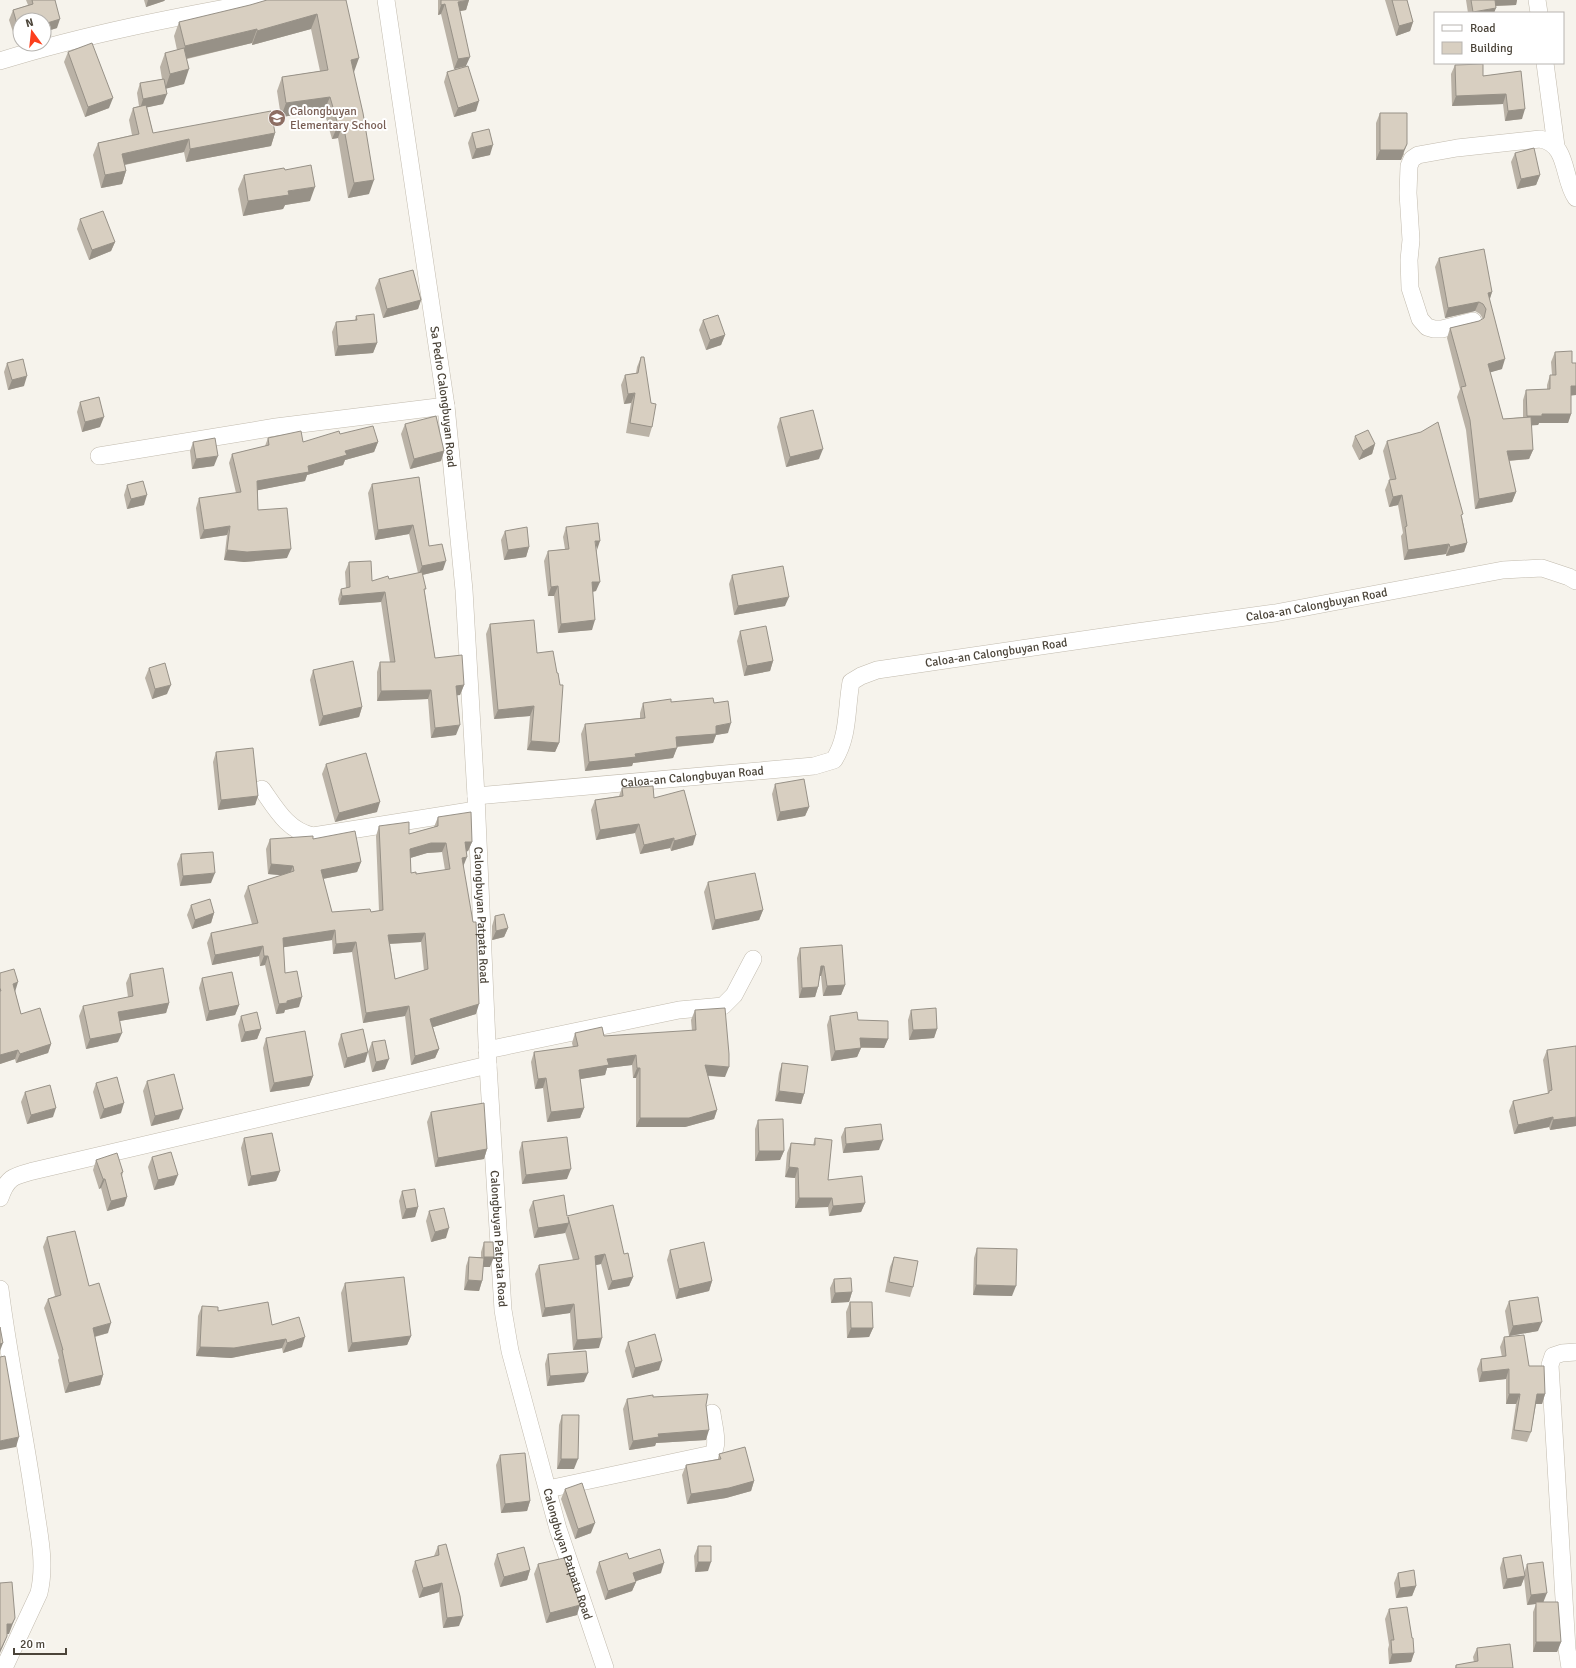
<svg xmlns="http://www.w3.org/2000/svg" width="1576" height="1668" font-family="Signika,sans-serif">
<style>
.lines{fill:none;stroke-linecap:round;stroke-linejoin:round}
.street-casing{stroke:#c2bbae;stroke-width:18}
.street{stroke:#fff;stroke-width:17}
.wall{fill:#bab2a6;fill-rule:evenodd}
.shaded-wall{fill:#979187}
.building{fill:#d8cfc1;stroke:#979187;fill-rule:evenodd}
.labels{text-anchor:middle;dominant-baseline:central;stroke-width:4;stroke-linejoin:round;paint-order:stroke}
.education-label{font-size:12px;fill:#785e54;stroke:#fff;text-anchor:start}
.street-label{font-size:12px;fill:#4b4439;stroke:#fff}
</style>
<rect width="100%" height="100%" fill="#f6f3ec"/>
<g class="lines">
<g class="street-casing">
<g id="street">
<path id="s1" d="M386 0 446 406 464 590 476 796 488 1065 503 1310 510 1351 558 1529 605 1668"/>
<path d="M1537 0 1539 13"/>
<path d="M0 61C86 34 180 16 270 0"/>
<path d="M1545 63 1556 146"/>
<path d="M1473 321 1442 329H1434L1427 327 1420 319 1410 288 1409 260 1411 240 1408 193 1409 166 1412 159 1418 155 1457 148 1540 139C1569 144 1562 178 1576 198"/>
<path d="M99 456 276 427 446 406"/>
<path d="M262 789C276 809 288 831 313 836L476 810"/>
<path id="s2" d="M476 796 814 766 834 760C849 736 846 710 851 682L861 676 877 670 1137 632 1275 613 1503 570 1542 568 1569 577 1576 581"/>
<path d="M487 1050 679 1010 723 1006 734 995 753 959"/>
<path d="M0 1198C7 1177 14 1176 33 1171L488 1065"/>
<path d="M0 1289C9 1362 25 1433 35 1506 39 1534 46 1564 39 1593L4 1668"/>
<path d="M548 1489 712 1454C720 1445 713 1424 712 1413"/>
<path d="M1570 1668 1567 1649 1550 1365 1553 1356 1562 1353 1576 1352"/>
</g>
</g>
<use href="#street" class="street"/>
</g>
<path class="wall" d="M26 0H55L57 28 44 32V20H20V40L16 41 9 20 13 10 28 5Z
M144 0H165L164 1 146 7Z
M346 0 354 73 369 194 348 198 338 138 332 139 324 111 281 117 277 91 282 77 320 71 311 29 252 45V43L187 59 184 84 166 88 163 104 147 107 153 133H275L271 146 186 162 184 152 125 165 126 171 122 184 101 188 93 155 98 143 132 135 129 120 133 108 139 106 137 93 140 83 162 79 160 67 165 53 177 50 174 36 179 22Z
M438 0H469L466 10 460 11 466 66 476 111 454 117 444 82 447 72 464 67 454 69 441 14 438 15Z
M1385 0H1407L1413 22 1410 31 1396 36Z
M1466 0H1517L1516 5 1496 6 1494 13H1468Z
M68 52 109 108 85 117 64 62Z
M1455 65 1483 76 1521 71 1522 119 1505 121 1503 104 1452 106 1451 74Z
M1380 113 1404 154 1401 160H1376V123Z
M472 133 490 155 472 159 468 143Z
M1515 153 1540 175 1536 185 1517 189 1511 162Z
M285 170 310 201 285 205 283 209 243 216 238 189 244 175Z
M80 219 115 242 111 251 89 260 77 229Z
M1439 258 1492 292 1489 300 1502 369 1490 372 1503 419 1523 417V400L1526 390 1547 389V385L1550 375H1552L1551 362 1555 352 1571 396V414L1568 423H1539L1538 425H1531L1533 450 1529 459 1509 461 1516 492 1512 502 1475 509 1466 430 1457 397 1460 389 1447 338 1450 328 1479 321 1483 319 1480 314 1475 311 1445 318 1435 267Z
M379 279 421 300 418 309 383 318 375 288Z
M356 316 377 343 373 353 335 356 332 332 336 322 355 320Z
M703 320 725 335 721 345 706 350 699 330Z
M641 357 652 427 649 437 626 433 631 403 624 404 621 385 625 375 636 373 637 367Z
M7 363 24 386 8 390 4 372Z
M80 402 100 427 82 432 77 412Z
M780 418 819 459 786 467 777 427Z
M405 424 444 451 441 461 410 469 401 434Z
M340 434 378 442 374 452 345 460 343 465 307 475 305 481 258 490V510L287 558 244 562 224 560 227 535 200 539 196 508 199 498 236 493 229 463 232 454 265 446 268 438 303 442Z
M1355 436 1375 444 1372 454 1359 460 1352 446Z
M1387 441 1462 517 1467 543 1464 552 1446 556V554L1404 560 1401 536 1403 533 1398 505 1389 507 1385 490 1389 480H1390L1383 451Z
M193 442 214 466 192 469 190 451Z
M419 477 429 546 443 570 422 575 435 658 464 685 460 695H457L456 735 431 738 428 699 377 701V672L380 662H390L381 602 339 605 338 599 341 589 346 588 345 572 349 562 372 581 389 579 418 573 409 534 375 540 368 493 372 484Z
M127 485 144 505 127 509 124 495Z
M566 527 597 550 596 591 593 592 592 630 558 633 554 596H548L544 561 548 551 565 549 563 537Z
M505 531 529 547 526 557 504 560 501 540Z
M732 575 785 606 734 615 729 584Z
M490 624 537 653 559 743 555 752 527 750 530 716 494 719 486 634Z
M740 631 773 661 770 671 744 676 737 641Z
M149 668 167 694 152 699 145 678Z
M313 670 362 707 359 717 319 726 310 680Z
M671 702 714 703 728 733 716 735 713 743 677 747 673 758 633 763 632 766 585 771 581 734 585 724 640 718V713L643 703Z
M216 752 258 796 255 805 218 810 213 762Z
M326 764 377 812 335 822 322 774Z
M775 784 809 807 805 816 777 821 772 794Z
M622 788 654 798 693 845 671 851 670 848 640 854 635 833 596 840 591 810 595 800 619 796Z
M438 817 472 842 468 851 466 852 463 867 476 1014 433 1027 439 1049 435 1058 411 1065 405 1016 363 1023 352 952 333 954 332 940 283 947 285 973 299 1007 285 1010 284 1013 276 1014 265 965 260 966 259 956 212 965 207 943 211 933 252 924 244 896 248 886 282 875 268 874 266 849 270 839H313L361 862 357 872 323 879 332 912H371L379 911 376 836 379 826 409 834 434 827ZM442 852 445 870 416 874 411 873 410 858 427 853ZM421 942 424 971 395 979 390 944Z
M181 854 211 883 180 886 177 864Z
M708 882 763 910 759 920 712 930 704 892Z
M191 905 214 913 211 923 192 929 187 915Z
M495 916 508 928 504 937 492 940V926Z
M842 945 845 985 841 995 823 996 821 976H820L818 987 815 997 799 998 797 958 800 948Z
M0 973 15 991 21 1014 51 1044 48 1053 16 1063 15 1059 0 1064Z
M130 974 169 1003 166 1013 119 1021 118 1042 86 1049 79 1016 83 1006 128 997 126 983Z
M202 978 239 1005 235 1015 206 1021 199 988Z
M695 1010 725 1077 708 1076 717 1110 714 1119 685 1127H636V1078H633L632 1065 607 1068 605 1075 580 1079 584 1108 580 1118 547 1122 543 1088 535 1089 531 1062 534 1052 573 1047 572 1043 575 1033 604 1036 692 1031 691 1020Z
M911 1010 937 1029 934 1038 909 1040 908 1020Z
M241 1016 261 1029 257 1039 241 1042 238 1025Z
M830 1016 858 1020 888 1039 884 1048H861L857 1057 831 1061 827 1025Z
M341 1034 365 1062 344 1068 338 1044Z
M266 1038 313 1076 309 1086 270 1092 263 1048Z
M372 1042 385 1069 372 1072 368 1052Z
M1547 1050 1576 1126 1550 1130 1549 1127 1514 1134 1509 1111 1513 1101 1548 1094 1543 1060Z
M782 1063 804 1094 801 1104 775 1101 779 1073Z
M147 1081 179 1119 151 1126 143 1091Z
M96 1083 121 1113 100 1119 93 1092Z
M25 1092 53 1117 27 1124 21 1102Z
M431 1112 487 1149 484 1159 435 1167 427 1122Z
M758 1120 784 1151 780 1160 755 1161V1129Z
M845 1128 879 1150 843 1153 841 1137Z
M244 1138 280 1171 276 1181 248 1186 241 1148Z
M815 1138 828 1180 865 1203 861 1212 829 1216 828 1207 795 1208V1178L785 1177 787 1153 791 1143 813 1145Z
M522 1142 567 1179 522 1184 519 1152Z
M152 1157 174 1185 154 1190 148 1167Z
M96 1160 123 1172 122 1176 127 1197 124 1206 107 1211 101 1188 99 1189 93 1170Z
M402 1191 418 1207 415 1217 402 1219 399 1201Z
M533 1201 567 1216 624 1254 633 1277 629 1286 608 1290 601 1264 596 1265 599 1348 573 1350 570 1313 542 1317 535 1274 539 1265 573 1260 565 1232V1233L534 1238 529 1210Z
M429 1211 446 1238 431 1242 426 1221Z
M47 1237 89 1286 108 1333 95 1337 103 1375 100 1385 65 1393 58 1360 59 1358 44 1308 48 1299 55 1296 43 1247Z
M484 1242 490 1267H483L482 1281 479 1291 464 1290 466 1266 469 1257H481V1252Z
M977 1248 1012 1296 973 1295 974 1258Z
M670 1250 712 1281 709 1291 676 1299 667 1260Z
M894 1257 913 1287 910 1297 885 1292 890 1267Z
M834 1279 852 1292 849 1302 831 1303 830 1288Z
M345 1283 411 1336 407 1345 348 1352 341 1293Z
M1509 1301 1538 1331 1509 1336 1505 1311Z
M850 1302 873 1328 869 1337 847 1338 846 1312Z
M202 1306 272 1325 302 1347 283 1353 282 1348 231 1358 196 1356 198 1316Z
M1504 1337 1529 1366 1545 1394 1542 1404H1536L1531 1432 1527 1442 1511 1439 1516 1404H1506V1379L1479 1382 1477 1369 1481 1359 1502 1357 1500 1347Z
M628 1342 659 1370 632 1378 625 1351Z
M548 1354 584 1382 547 1386 545 1364Z
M653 1397 706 1405V1440L656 1443 655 1446 629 1450 623 1409 627 1399Z
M562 1415 574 1469H557L559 1425Z
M719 1454 754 1481 751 1491 726 1498 687 1504 682 1475 686 1465 718 1459Z
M500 1455 530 1501 527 1511 501 1513 496 1465Z
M565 1489 591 1533 575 1539 561 1499Z
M438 1546 459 1626 443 1628 439 1592 419 1598 412 1571 415 1561 434 1556Z
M698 1546 708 1571 695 1572 694 1556Z
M497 1554 530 1570 527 1580 500 1587 494 1564Z
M1503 1558 1524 1573 1527 1564 1561 1642 1557 1652H1533V1612L1536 1604 1527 1605 1524 1578 1521 1586 1503 1589 1500 1568Z
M629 1559 661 1573 636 1581V1582L632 1591 605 1600 596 1572 599 1562Z
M538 1564 577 1615 546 1623 534 1574Z
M1398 1573 1416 1586 1412 1596 1396 1598 1394 1583Z
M1389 1609 1414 1653 1411 1662 1389 1664 1388 1649 1389 1645 1385 1619Z
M1477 1648 1513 1668H1455L1456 1665 1474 1662 1473 1657Z"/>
<path class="shaded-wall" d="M148 0H165L164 1 146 7Z
M469 0 466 10 455 12 458 2Z
M1493 0H1517L1516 5 1491 6Z
M445 4 441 14 438 15 441 5Z
M1496 8 1494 13H1473V12Z
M317 14 311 29 252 45 257 31Z
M60 19 57 28 44 32V24Z
M1413 22 1410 31 1396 36 1399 26Z
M257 29 252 43 180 60 185 46Z
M19 31H20V40L16 41Z
M470 57 466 66 454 69 458 59Z
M359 58 354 72 346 74 351 60Z
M189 69 184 84 165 89 170 74Z
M167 94 163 104 140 109 143 99Z
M1506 94 1503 104 1452 106 1456 96Z
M330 97 324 111 281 117 286 103Z
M113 98 109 108 85 117 88 107Z
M479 101 476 111 454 117 458 108Z
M1525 109 1522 119 1505 121 1508 111Z
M343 123 338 138 332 139 338 125Z
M275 133 271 146 186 162 190 149Z
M189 139 184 152 118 166 122 154Z
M1407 144 1401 160H1376L1380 150Z
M493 145 490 155 472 159 476 149Z
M126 171 122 184 101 188 105 175Z
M1540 175 1536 185 1517 189 1521 179Z
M374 180 369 194 348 198 354 183Z
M315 187 310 201 285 205 283 209 243 216 248 201 288 191Z
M115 242 111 251 89 260 92 250Z
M1492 292 1489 302 1488 293Z
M421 300 418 309 383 318 387 309Z
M1479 302 1475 311 1445 318 1448 308Z
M725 335 721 345 706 350 710 340Z
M377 343 373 353 335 356 338 346Z
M1505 359 1502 369 1485 374 1488 364Z
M27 376 24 386 8 390 12 380Z
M1571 386H1576V395L1568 396Z
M635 393 631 403 624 404 628 394Z
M1542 414H1571L1568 423H1539L1538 425 1524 426 1527 416Z
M104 417 100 427 82 432 85 422Z
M378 442 374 452 345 460 343 465 307 475 305 481 254 491 257 481 308 466 345 451Z
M1375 444 1372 454 1359 460 1363 451Z
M823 449 819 459 786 467 790 457Z
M1533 450 1529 459 1504 461 1507 451Z
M444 451 441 461 410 469 414 459Z
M218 456 214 466 192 469 196 459Z
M1516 492 1512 502 1475 509 1479 499Z
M147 495 144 505 127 509 131 499Z
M1402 495 1398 505 1389 507 1393 497Z
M413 525 409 534 375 540 378 530Z
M230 526 227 535 200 539 204 530Z
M595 541H600L597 550Z
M1467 543 1464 552 1446 556 1450 547Z
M1449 544 1446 554 1404 560 1408 550Z
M529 547 526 557 504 560 508 550Z
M291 549 287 558 244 562 224 560 227 550Z
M446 561 443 570 418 576 422 566Z
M592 582H600L596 591 588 592Z
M558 586 554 596H548L551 587Z
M385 592 381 602 339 605 342 596Z
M789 597 785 606 734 615 738 606Z
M595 620 592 630 558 633 561 624Z
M773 661 770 671 744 676 747 666Z
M171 685 167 694 152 699 155 689Z
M464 685 460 695 452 696 456 686Z
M431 690 428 699 377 701 381 691Z
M534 706 530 716 494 719 498 710Z
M362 707 359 717 319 726 323 716Z
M731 723 728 733 716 735 713 743 672 747 676 737 716 726Z
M460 725 456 735 431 738 435 728Z
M531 741 559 743 555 752 527 750Z
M677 748 673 758 633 763 632 766 585 771 589 762 635 754Z
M258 796 255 805 218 810 221 800Z
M380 802 377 812 335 822 339 813Z
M809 807 805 816 777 821 780 812Z
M639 824 635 833 596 840 600 830Z
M696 835 693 845 671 851 674 841Z
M674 838 670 848 640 854 644 845Z
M465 842H472L468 851 461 852Z
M431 843H446L442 852 427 853 407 859 410 849Z
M467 857 463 867 462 858Z
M361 862 357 872 317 880 321 870Z
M271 864 293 866 289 876 268 874Z
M215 873 211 883 180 886 183 876Z
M763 910 759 920 712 930 715 920Z
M214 913 211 923 192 929 195 920Z
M508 928 504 937 492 940 496 931Z
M335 930 332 940 279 948 283 938Z
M425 933 421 942 385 944 388 935Z
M356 942 352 952 333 954 336 944Z
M263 946 259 956 212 965 215 955Z
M264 956H268L265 965 260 966Z
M821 966H824L821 976 817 975Z
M18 982 15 992 13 984Z
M845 985 841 995 823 996 827 986Z
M818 987 815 997 799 998 802 988Z
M302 997 299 1007 285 1010 284 1013 276 1014 279 1004 287 1001Z
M169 1003 166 1013 114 1022 118 1012Z
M479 1004 476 1014 427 1029 430 1019Z
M239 1005 235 1015 206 1021 209 1011Z
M409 1006 405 1016 363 1023 366 1013Z
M261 1029 257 1039 241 1042 245 1032Z
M937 1029 934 1038 909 1040 913 1030Z
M122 1033 118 1042 86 1049 90 1039Z
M860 1038 888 1039 884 1048 856 1047Z
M51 1044 48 1053 16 1063 20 1054Z
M861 1048 857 1057 831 1061 835 1051Z
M439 1049 435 1058 411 1065 415 1056Z
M18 1050 15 1059 0 1064V1055Z
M368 1052 365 1062 344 1068 347 1058Z
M636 1055 632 1065 607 1068 605 1075 575 1080 579 1070 607 1059Z
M389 1059 385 1069 372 1072 376 1062Z
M705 1065 729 1067 725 1077 702 1075Z
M637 1068H640L636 1078H633Z
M313 1076 309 1086 270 1092 274 1083Z
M546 1078 543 1088 535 1089 538 1079Z
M779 1091 804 1094 801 1104 775 1101Z
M124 1103 121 1113 100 1119 104 1109Z
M56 1108 53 1117 27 1124 31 1115Z
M584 1108 580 1118 547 1122 551 1112Z
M183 1109 179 1119 151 1126 155 1116Z
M717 1110 714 1119 685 1127H636L640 1118Z
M1553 1117 1549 1127 1514 1134 1518 1125Z
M1576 1117V1126L1550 1130 1553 1120Z
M883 1140 879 1150 843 1153 846 1144Z
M487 1149 484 1159 435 1167 438 1158Z
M759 1151H784L780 1160 755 1161Z
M789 1167 798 1168 795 1178 785 1177Z
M571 1169 567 1179 522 1184 526 1175Z
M280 1171 276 1181 248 1186 251 1176Z
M178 1175 174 1185 154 1190 158 1180Z
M103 1179H105L101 1188 99 1189Z
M127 1197 124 1206 107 1211 111 1201Z
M799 1198H832L828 1207 795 1208Z
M865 1203 861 1212 829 1216 833 1206Z
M418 1207 415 1217 402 1219 406 1209Z
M569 1223 565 1233 534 1238 538 1228Z
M449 1228 446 1238 431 1242 435 1232Z
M605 1254 601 1264 591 1266 595 1256Z
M484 1257H494L490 1267H481Z
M633 1277 629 1286 608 1290 612 1281Z
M468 1280 482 1281 479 1291 464 1290Z
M712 1281 709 1291 676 1299 679 1289Z
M976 1285 1016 1286 1012 1296 973 1295Z
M852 1292 849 1302 831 1303 835 1293Z
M574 1304 570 1313 542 1317 545 1308Z
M1542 1322 1538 1331 1509 1336 1513 1326Z
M111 1323 108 1333 89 1338 93 1328Z
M851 1328H873L869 1337 847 1338Z
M411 1336 407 1345 348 1352 352 1343Z
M305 1337 302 1347 283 1353 287 1343Z
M602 1338 599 1348 573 1350 577 1340Z
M286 1339 282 1348 231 1358 196 1356 200 1347Z
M3 1343 0 1351V1344Z
M662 1361 659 1370 632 1378 635 1368Z
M1509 1369 1506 1379 1479 1382 1482 1372Z
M588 1373 584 1382 547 1386 550 1376Z
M103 1375 100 1385 65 1393 69 1383Z
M1509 1394H1520L1516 1404H1506Z
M1537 1394H1545L1542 1404H1534Z
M709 1430 706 1440 656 1443 655 1446 629 1450 633 1441 658 1434Z
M19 1437 16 1447 0 1450V1441Z
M561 1459H578L574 1469H557Z
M754 1481 751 1491 726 1498 687 1504 691 1494Z
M530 1501 527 1511 501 1513 505 1504Z
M595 1523 591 1533 575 1539 578 1529Z
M698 1562H711L708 1571 695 1572Z
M664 1563 661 1573 630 1583 633 1573Z
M530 1570 527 1580 500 1587 504 1577Z
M1525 1576 1521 1586 1503 1589 1507 1579Z
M636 1582 632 1591 605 1600 608 1591Z
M442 1583 439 1592 419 1598 423 1588Z
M1416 1586 1412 1596 1396 1598 1400 1588Z
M1547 1593 1543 1603 1527 1605 1531 1595Z
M580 1605 577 1615 546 1623 550 1613Z
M463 1616 459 1626 443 1628 447 1618Z
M15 1618 9 1634H4L7 1624Z
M7 1636 3 1646 0 1653V1649Z
M1536 1642H1561L1557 1652H1533Z
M1414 1653 1411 1662 1389 1664 1392 1654Z"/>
<path class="building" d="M32 0H55L60 19 44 24V20H20V31H19L13 10 33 4Z
M267 0H346L359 58 351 60 363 113 374 180 354 183 343 123 338 125 330 97 286 103 282 77 328 70 317 14 257 31V29L185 46 179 22 250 5Z
M441 0H469L458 2 470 57 458 59 445 4 441 5Z
M1392 0H1407L1413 22 1399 26Z
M1471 0H1495L1496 8 1473 12Z
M92 43 113 98 88 107 68 52Z
M184 48 189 69 170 74 165 53Z
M1483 64V76L1521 71 1525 109 1508 111 1506 94 1456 96 1455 65Z
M468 66 479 101 458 108 447 72Z
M164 79 167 94 143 99 140 83Z
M146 105 153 133 271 111 275 133 190 149 189 139 122 154 126 171 105 175 98 143 139 134 133 108Z
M1380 113H1407V144L1404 150H1380Z
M489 129 493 145 476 149 472 133Z
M1534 148 1540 175 1521 179 1515 153Z
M311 165 315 187 288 191 289 195 248 201 244 175 284 168 285 170Z
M103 211 115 242 92 250 80 219Z
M1484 249 1492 292 1488 293 1505 359 1488 364 1503 419 1531 417 1533 450 1507 451 1516 492 1479 499 1470 420 1461 387 1466 386 1450 328 1479 321 1484 318 1486 309 1483 304 1479 302 1448 308 1439 258Z
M413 270 421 300 387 309 379 279Z
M374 314 377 343 338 346 336 322 357 320 356 316Z
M718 315 725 335 710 340 703 320Z
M1572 351V363H1576V386H1571V414H1542V416H1527L1526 390 1550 389V375H1556L1555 352Z
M641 357H644L651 403 656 404 652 427 630 423 635 393 628 394 625 375 638 373Z
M23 359 27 376 12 380 7 363Z
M99 397 104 417 85 422 80 402Z
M813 410 823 449 790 457 780 418Z
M436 416 444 451 414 459 405 424Z
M1438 422 1463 514 1461 515 1467 543 1450 547 1449 544 1408 550 1405 527 1407 526 1402 495 1393 497 1389 480 1396 479 1387 441 1421 432Z
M373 426 378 442 345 451 347 455 308 466 309 472 257 481 258 510 287 508 291 549 247 552 227 550 230 526 204 530 199 498 241 492 232 454 269 445 268 438 301 431 303 442 339 431 340 434Z
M1368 430 1375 444 1363 451 1355 436Z
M215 438 218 456 196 459 193 442Z
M419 477 429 546 442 544 446 561 422 566 413 525 378 530 372 484Z
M143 481 147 495 131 499 127 485Z
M598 523 600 541H595L600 582H592L595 620 561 624 558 586 551 587 548 551 569 549 566 527Z
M527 527 529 547 508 550 505 531Z
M371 561 372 581 388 576 389 579 422 572 426 589H424L435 658 462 655 464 685 456 686 460 725 435 728 431 690 381 691 380 662H395L385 592 342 596 341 589 350 587 349 562Z
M783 566 789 597 738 606 732 575Z
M534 620 537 653 553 651 557 673H558L560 685H563L559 743 531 741 534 706 498 710 490 624Z
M766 626 773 661 747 666 740 631Z
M353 661 362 707 323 716 313 670Z
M165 663 171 685 155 689 149 668Z
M713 698 714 703 728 701 731 723 716 726V734L676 737 677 748 635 754 636 757 589 762 585 724 645 718 643 703 671 699V702Z
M253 748 258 796 221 800 216 752Z
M366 753 380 802 339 813 326 764Z
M804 779 809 807 780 812 775 784Z
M653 786 654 798 684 790 696 835 674 841V838L644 845 639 824 600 830 595 800 623 796 622 788Z
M471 812 472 842H465L467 857 462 858 473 922H476L479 1004 430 1019 439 1049 415 1056 409 1006 366 1013 356 942 336 944 335 930 283 938 285 973 297 971 302 997 287 1001V1003L279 1004 268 956H264L263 946 215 955 211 933 258 923 248 886 294 871 293 866 271 864 270 839 313 836V839L355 831 361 862 321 870 332 912 370 909 371 912 383 910 379 826 409 822V834L438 826V817ZM431 843H446L450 869 416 874V872L411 873 410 849ZM425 933 428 969 395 979 388 935Z
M213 852 215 873 183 876 181 854Z
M755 873 763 910 715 920 708 882Z
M210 899 214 913 195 920 191 905Z
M504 914 508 928 496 931 495 916Z
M842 945 845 985 827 986 824 966H821L818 987 802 988 800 948Z
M163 968 169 1003 118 1012 122 1033 90 1039 83 1006 133 996 130 974Z
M14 969 18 982 13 984 21 1014 40 1008 51 1044 20 1054 18 1050 0 1055V991H1L0 988V973Z
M232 972 239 1005 209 1011 202 978Z
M725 1008 729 1054V1067L705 1065 717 1110 689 1118H640V1068H637L636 1055 607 1059 609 1065 579 1070 584 1108 551 1112 546 1078 538 1079 534 1052 578 1046 575 1033 602 1027 604 1036 696 1030 695 1010Z
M936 1008 937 1029 913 1030 911 1010Z
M257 1012 261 1029 245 1032 241 1016Z
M857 1012 858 1020 888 1021V1039L860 1038 861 1048 835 1051 830 1016Z
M363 1029 368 1052 347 1058 341 1034Z
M305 1031 313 1076 274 1083 266 1038Z
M385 1040 389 1059 376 1062 372 1042Z
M1576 1046V1117L1553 1120V1117L1518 1125 1513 1101 1549 1093V1091L1552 1090 1547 1050Z
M782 1063 808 1066 804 1094 779 1091Z
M174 1074 183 1109 155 1116 147 1081Z
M117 1077 124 1103 104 1109 96 1083Z
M50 1085 56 1108 31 1115 25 1092Z
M484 1103 487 1149 438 1158 431 1112Z
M783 1119 784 1151H759L758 1120Z
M881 1124 883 1140 846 1144 845 1128Z
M272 1133 280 1171 251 1176 244 1138Z
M567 1137 571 1169 526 1175 522 1142Z
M815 1138 832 1140 828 1180 862 1176 865 1203 833 1206 832 1198H799L798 1168 789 1167 791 1143 815 1145Z
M171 1152 178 1175 158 1180 152 1157Z
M117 1153 123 1172 121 1173 127 1197 111 1201 105 1179H103L96 1160Z
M415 1189 418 1207 406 1209 402 1191Z
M564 1195 567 1216 613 1205 624 1254 628 1253 633 1277 612 1281 605 1254 595 1256 602 1338 577 1340 574 1304 545 1308 539 1265 579 1259 568 1217 569 1223 538 1228 533 1201Z
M444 1208 449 1228 435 1232 429 1211Z
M75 1231 89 1286 99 1283 111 1323 93 1328 103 1375 69 1383 62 1350H63L48 1299 61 1295 47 1237Z
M484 1242H493L494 1257H484Z
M704 1242 712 1281 679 1289 670 1250Z
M977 1248 1017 1249 1016 1286 976 1285Z
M469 1257 484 1258 482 1281 468 1280Z
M894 1257 918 1261 913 1287 889 1282Z
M404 1277 411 1336 352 1343 345 1283Z
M851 1278 852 1292 835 1293 834 1279Z
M1538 1297 1542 1322 1513 1326 1509 1301Z
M268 1302 272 1325 299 1317 305 1337 287 1343 286 1339 234 1348 200 1347 202 1306 218 1307V1311Z
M850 1302H872L873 1328H851Z
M0 1327 3 1343 0 1344Z
M655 1334 662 1361 635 1368 628 1342Z
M1524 1335 1529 1366H1544L1545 1394H1537L1531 1432 1514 1430 1520 1394H1509V1369L1482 1372 1481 1359 1506 1356 1504 1337Z
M586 1351 588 1373 550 1376 548 1354Z
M5 1356 19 1437 0 1441V1357Z
M708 1394 706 1405 709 1430 658 1434 659 1437 633 1441 627 1399 653 1395V1397Z
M562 1415H579L578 1459H561Z
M745 1447 754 1481 729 1488 691 1494 686 1465 721 1459 719 1454Z
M525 1453 530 1501 505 1504 500 1455Z
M582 1483 595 1523 578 1529 565 1489Z
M446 1544 460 1596 463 1616 447 1618 442 1583 423 1588 415 1561 439 1555 438 1546Z
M698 1546H711V1562H698Z
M524 1547 530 1570 504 1577 497 1554Z
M660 1549 664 1563 633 1573 636 1582 608 1591 599 1562 627 1553 629 1559Z
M1521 1555 1525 1576 1507 1579 1503 1558Z
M564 1558 580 1605 550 1613 538 1564Z
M1543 1562 1547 1593 1531 1595 1527 1564Z
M1414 1570 1416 1586 1400 1588 1398 1573Z
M12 1582 15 1618 12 1624H7V1636L1 1649H0V1583Z
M1536 1602H1558L1561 1642H1536Z
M1407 1607 1412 1638H1413L1414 1653 1392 1654 1391 1640H1394L1389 1609Z
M1510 1644 1513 1668H1456V1665L1478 1661 1477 1648Z"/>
<defs>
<g id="school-disc" transform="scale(0.9)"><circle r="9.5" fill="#8d6e63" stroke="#fff"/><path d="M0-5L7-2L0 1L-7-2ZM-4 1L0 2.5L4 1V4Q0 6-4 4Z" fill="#fff"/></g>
</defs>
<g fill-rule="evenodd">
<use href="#school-disc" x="277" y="118"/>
</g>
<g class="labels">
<g class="education-label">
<text x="290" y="111">Calongbuyan<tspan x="290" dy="14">Elementary School</tspan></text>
</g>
<g class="street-label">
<text stroke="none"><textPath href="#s1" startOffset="401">Sa Pedro Calongbuyan Road</textPath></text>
<text stroke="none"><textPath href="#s2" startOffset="914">Caloa-an Calongbuyan Road</textPath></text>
<text stroke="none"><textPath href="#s2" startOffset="590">Caloa-an Calongbuyan Road</textPath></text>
<text stroke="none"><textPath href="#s2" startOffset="217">Caloa-an Calongbuyan Road</textPath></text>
<text stroke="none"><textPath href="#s1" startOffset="921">Calongbuyan Patpata Road</textPath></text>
<text stroke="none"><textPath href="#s1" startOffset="1245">Calongbuyan Patpata Road</textPath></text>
<text stroke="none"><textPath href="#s1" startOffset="1569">Calongbuyan Patpata Road</textPath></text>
</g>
</g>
<rect x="1434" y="12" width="130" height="52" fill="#ffffff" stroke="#b7b4b0"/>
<rect x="1442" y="25" width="20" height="6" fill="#ffffff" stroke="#b7b4b0"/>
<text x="1470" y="32" font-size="12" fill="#4b4439">Road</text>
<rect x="1442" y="42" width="20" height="12" fill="#d8cfc1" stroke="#b7b4b0"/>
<text x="1470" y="52" font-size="12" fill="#4b4439">Building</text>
<g transform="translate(32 32) rotate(345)"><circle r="19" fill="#ffffff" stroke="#b7b4b0"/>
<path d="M0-3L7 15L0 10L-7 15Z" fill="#fc3f1d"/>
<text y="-6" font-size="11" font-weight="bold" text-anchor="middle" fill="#4b4439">N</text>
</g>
<path d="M14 1648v6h52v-6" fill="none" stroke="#4b4439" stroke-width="2"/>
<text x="20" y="1648" font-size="12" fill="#4b4439" stroke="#ffffff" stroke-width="3" paint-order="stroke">20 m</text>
</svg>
